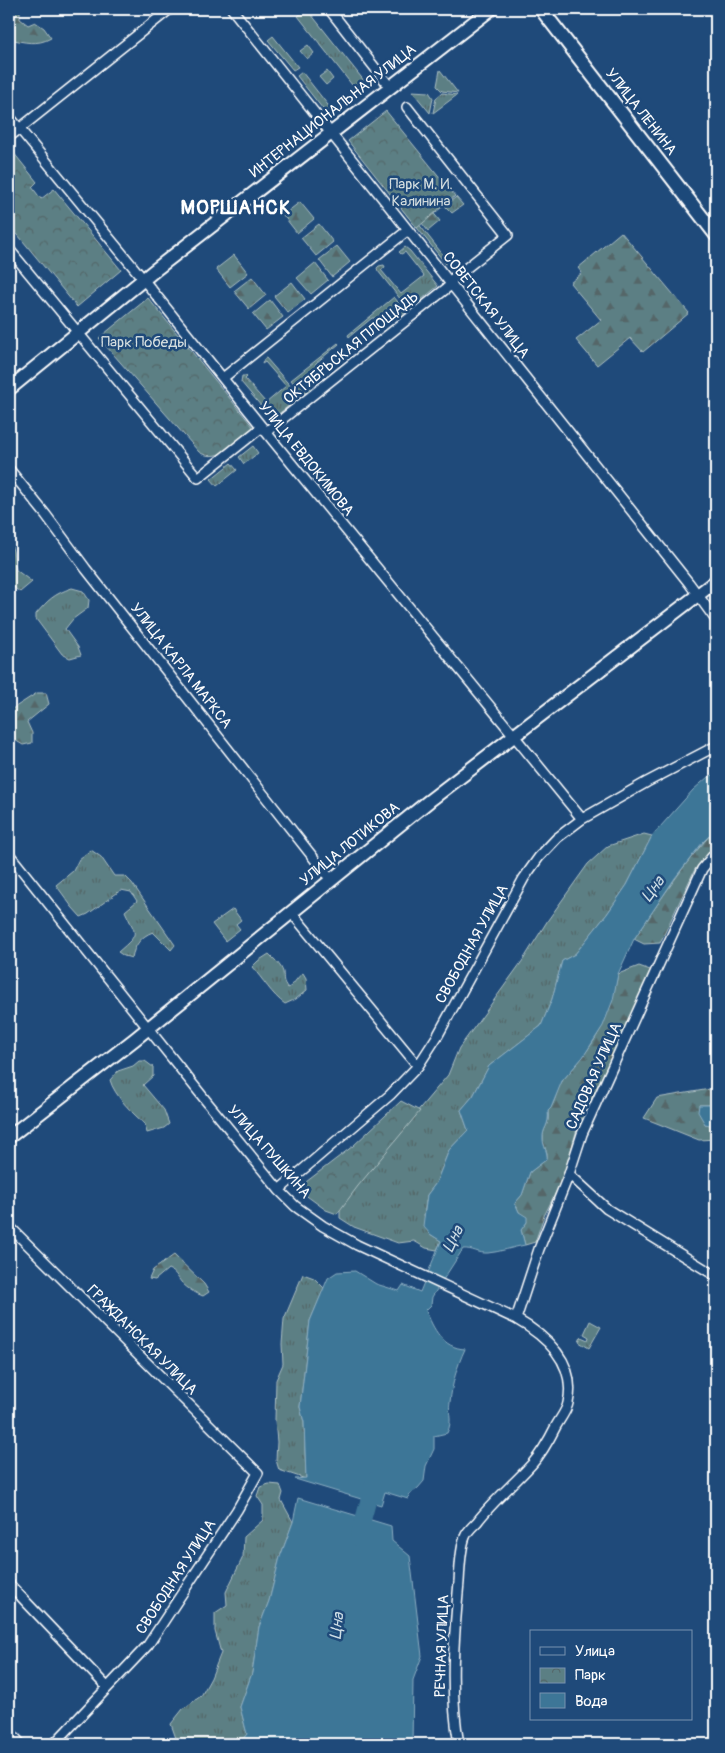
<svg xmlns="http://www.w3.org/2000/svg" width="725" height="1753" font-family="Pangolin,sans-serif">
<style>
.grass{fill:url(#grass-tufts);stroke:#adbfc2}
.forest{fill:url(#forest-firs);stroke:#adbfc2}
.park{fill:url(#park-crowns);stroke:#adbfc2}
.water{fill:#3d7697;stroke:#8badc1}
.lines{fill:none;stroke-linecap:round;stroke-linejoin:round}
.river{stroke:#3d7697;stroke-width:16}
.street-casing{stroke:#fff;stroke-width:12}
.secondary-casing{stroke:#fff;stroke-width:16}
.street{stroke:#1f4a7a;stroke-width:9}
.secondary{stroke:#1f4a7a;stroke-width:12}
.labels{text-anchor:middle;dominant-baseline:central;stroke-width:5;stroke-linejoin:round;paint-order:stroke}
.street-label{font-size:15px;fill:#fff;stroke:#1f4a7a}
.park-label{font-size:15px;fill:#d6dfe0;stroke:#1f4a7a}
.water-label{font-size:16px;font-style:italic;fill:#cedde5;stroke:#1f4a7a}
.district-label{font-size:20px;font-weight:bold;letter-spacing:1px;fill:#fff;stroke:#1f4a7a}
</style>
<defs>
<pattern id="grass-tufts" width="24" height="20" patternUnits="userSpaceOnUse" patternTransform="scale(1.25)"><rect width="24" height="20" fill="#5b7f84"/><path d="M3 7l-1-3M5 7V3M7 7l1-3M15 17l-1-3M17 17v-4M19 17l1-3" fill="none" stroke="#546668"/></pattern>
<pattern id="forest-firs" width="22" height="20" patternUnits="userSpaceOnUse" patternTransform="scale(1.25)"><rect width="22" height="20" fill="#5b7f84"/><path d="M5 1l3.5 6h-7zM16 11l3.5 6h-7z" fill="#546668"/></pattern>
<pattern id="park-crowns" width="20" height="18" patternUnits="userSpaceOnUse" patternTransform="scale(1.25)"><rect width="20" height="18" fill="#5b7f84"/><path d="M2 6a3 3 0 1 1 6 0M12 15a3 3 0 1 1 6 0" fill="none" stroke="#546668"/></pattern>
</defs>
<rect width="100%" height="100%" fill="#1f4a7a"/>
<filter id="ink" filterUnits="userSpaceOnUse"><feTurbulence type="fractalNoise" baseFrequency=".02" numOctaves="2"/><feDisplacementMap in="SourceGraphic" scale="10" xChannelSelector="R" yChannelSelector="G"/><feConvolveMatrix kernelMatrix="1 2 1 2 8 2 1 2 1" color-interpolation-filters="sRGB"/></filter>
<g filter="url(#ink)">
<path class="grass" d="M307 9 365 82 356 90 298 16Z
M273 36 298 67 293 70 268 40Z
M308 45 314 53 307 59 300 51Z
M440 70 458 93 442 91 437 86Z
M327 71 333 79 326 85 319 77Z
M302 72 331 109 326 113 297 76Z
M412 91 429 92 433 98 430 113Z
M442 93 457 95 433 113 436 98Z
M456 197 463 205 452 213 445 206Z
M399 199 451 265 446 264 398 204Z
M405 247 410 251 438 286 409 310 378 271 377 268 379 266 384 265 385 267 381 270 401 294 424 276 405 252 401 254 399 252Z
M394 297 406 312 398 318H372L349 337 348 335Z
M338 343 339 344 316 363 311 388 303 394 291 380Z
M266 358 300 397 272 419 241 382 242 376H246L247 377 245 379 266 403 286 386 265 362 262 364 264 359Z
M253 446 258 453 244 464 239 457Z
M231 463 237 470 217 486 211 479Z
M72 588 83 591 89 600 88 608 73 619 65 629 78 647 81 655 70 658 62 654 36 619V614C48 600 54 594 72 588Z
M644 834 652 836 627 885 607 914 575 954 562 961 552 999 541 1026 489 1066 473 1096 461 1110 468 1130 449 1150 436 1183 427 1195 424 1215 430 1234 441 1241 437 1250 426 1248 414 1241 398 1243 354 1227 340 1218V1205L371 1166 448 1075 459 1048 484 1014 523 960 548 920 588 864 608 846Z
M91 850 101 857 114 876H125L132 883 175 945 171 950 153 932C141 936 134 946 132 958L124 956 118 952C141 932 136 936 125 911L137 901 131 892 121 890 88 914 81 917 72 907 56 885 73 871 79 859Z
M269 954C274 959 281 965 283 972 284 979 282 981 288 988 294 985 296 978 303 973L306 978 307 990 296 999 285 1004C272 995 263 979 252 967L258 961Z
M139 1061H145L153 1067V1076L143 1085 164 1110 169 1124 164 1128 147 1133 145 1124C133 1114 114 1095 110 1080L118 1071 133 1066Z
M303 1274 314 1278 324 1288 310 1321 300 1407 304 1422 306 1479 279 1470 276 1460 277 1442 275 1420 276 1380 283 1364 282 1344 284 1319Z
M590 1321 601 1327 589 1348 579 1342 581 1337 588 1340 589 1337 584 1334Z
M269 1484 280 1485 283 1493 281 1500 293 1522 280 1557 269 1601 259 1627 252 1673 240 1707 247 1734 239 1744H178L171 1724 183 1709 201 1696 211 1678 221 1653 215 1631V1613L227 1605 226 1592 243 1557 244 1537 263 1520V1505L257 1496 260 1487Z"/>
<path class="forest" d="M13 9H20V19L28 25 35 22 44 28 51 38C37 46 24 42 9 39V13Z
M413 188 440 221 428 231 402 197Z
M300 202 314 219 297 233 283 215Z
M319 224 333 242 316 256 301 238Z
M621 232 689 313 643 352 630 338 597 365 576 340 601 320 570 283 582 273 578 268Z
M337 246 350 262 332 277 319 260Z
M234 255 248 273 230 287 216 269Z
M315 263 328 280 311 294 297 278Z
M252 277 266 295 249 309 234 291Z
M292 282 305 299 288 313 274 296Z
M270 300 283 317 266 330 253 314Z
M9 538 13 551 16 570 32 582 20 592 9 584Z
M37 693H46L49 704 27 722 32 733V743L23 745 13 739 9 742V711Z
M716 829V846L695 869 660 943 644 944 634 939C660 901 684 862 716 829Z
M639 966 653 971 577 1129 563 1178 544 1216 535 1242 525 1245 521 1230 527 1222 519 1212 515 1203 522 1195 530 1172 547 1159C548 1152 543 1146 543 1139 542 1128 550 1126 548 1111 556 1103 556 1089 563 1080 569 1072 577 1065 583 1056 604 1029 611 1008 618 974Z
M716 1088V1105H699L705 1124 716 1126V1139L699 1140 644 1118 657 1098Z
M174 1255 204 1284 209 1292 203 1296C195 1293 188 1289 182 1283 176 1276 177 1273 168 1269L155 1280 149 1279 153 1270Z"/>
<path class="park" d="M386 111 455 196 417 228 348 141Z
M13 152 37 182 32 187 41 199 54 189 121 270 77 307 9 224V155Z
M148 298 254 428C239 440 219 465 199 452L99 338Z
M233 909 241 920 236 924 240 929 225 941 212 924Z
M401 1101 420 1111 358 1186 337 1214 326 1210 300 1191 302 1185 353 1146Z"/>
<path class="water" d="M716 774V829L703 842 675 878 634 939 618 974 613 1000 603 1026 583 1057 562 1081 551 1108 548 1111C550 1126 542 1128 543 1139 543 1146 548 1152 547 1159L530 1172 522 1195 515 1203 519 1212 527 1217V1222L521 1230 525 1245C513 1247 500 1252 488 1253 479 1254 472 1248 463 1249L432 1297 431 1305 426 1310C433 1329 443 1348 465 1349 457 1366 452 1384 450 1402 448 1415 453 1421 447 1433L434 1436V1449L426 1466 424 1481 418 1488 409 1495 408 1499 385 1492 381 1505 295 1479 306 1478 304 1422 300 1407 310 1321 328 1278 337 1272 355 1271 376 1284 399 1291 403 1285 420 1292 441 1241 430 1234 423 1226 427 1195 436 1183 449 1150 468 1130 461 1110 473 1096 489 1066 541 1026 552 999 562 961 575 954 607 914 627 885 652 836 693 790 708 777Z
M699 1105H716V1126L705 1124 698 1112Z
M298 1498 391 1526 392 1541 410 1556 422 1656 413 1680 412 1744H239L247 1734 240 1707 252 1673 259 1627 269 1601 280 1557 293 1522Z"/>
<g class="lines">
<path class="river" d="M358 1538 374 1480"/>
<g class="street-casing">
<path id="street" d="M232 9 689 583 716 620
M329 9 390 87
M407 107 508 235 450 281
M9 116 139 274 274 442 582 819
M9 137 170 9
M9 249 198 478 262 427
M223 378 408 230
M266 432 452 284
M9 469 46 515 86 569 331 880
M9 854 207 1102 279 1190 295 1206 323 1226 357 1245 516 1319C546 1336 577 1363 568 1403 567 1410 560 1419 556 1426 549 1440 542 1453 532 1464 514 1484 493 1501 477 1522 473 1526 467 1531 465 1537 460 1550 460 1567 459 1582 454 1636 449 1691 459 1744
M291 912 418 1066
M569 1174 607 1209 716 1276
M279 1190 390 1095 418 1066 438 1035 524 878 539 857 557 838 582 819 647 782 716 746
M9 1226 258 1473 237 1510 148 1645 54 1744
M516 1319 539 1249 569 1174 582 1134 702 869 716 852
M9 1584 107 1687
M9 1731 21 1744"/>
</g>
<g class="secondary-casing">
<path id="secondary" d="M541 9 716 235
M9 389 155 270 491 9
M9 1137 135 1039 429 801 716 581"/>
</g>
<use href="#street" class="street"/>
<use href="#secondary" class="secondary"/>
</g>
</g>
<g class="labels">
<g class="street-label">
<text transform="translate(333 111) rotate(-38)">ИНТЕРНАЦИОНАЛЬНАЯ УЛИЦА</text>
<text transform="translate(641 112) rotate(52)">УЛИЦА ЛЕНИНА</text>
<text transform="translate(486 305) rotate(52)">СОВЕТСКАЯ УЛИЦА</text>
<text transform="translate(351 348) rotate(-39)">ОКТЯБРЬСКАЯ ПЛОЩАДЬ</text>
<text transform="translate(306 459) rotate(51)">УЛИЦА ЕВДОКИМОВА</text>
<text transform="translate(181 666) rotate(52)">УЛИЦА КАРЛА МАРКСА</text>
<text transform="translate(350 844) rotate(-39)">УЛИЦА ЛОТИКОВА</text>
<text transform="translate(472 944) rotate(-61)">СВОБОДНАЯ УЛИЦА</text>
<text transform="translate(594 1076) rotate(-66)">САДОВАЯ УЛИЦА</text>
<text transform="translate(269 1152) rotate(49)">УЛИЦА ПУШКИНА</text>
<text transform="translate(142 1340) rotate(45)">ГРАЖДАНСКАЯ УЛИЦА</text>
<text transform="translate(176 1577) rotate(-57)">СВОБОДНАЯ УЛИЦА</text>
<text transform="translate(442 1646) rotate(-88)">РЕЧНАЯ УЛИЦА</text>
</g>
<g class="park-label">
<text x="421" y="184">Парк М. И.<tspan x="421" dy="17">Калинина</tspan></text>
<text x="144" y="342">Парк Победы</text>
</g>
<g class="water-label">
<text transform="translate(653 889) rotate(-53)">Цна</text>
<text transform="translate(453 1239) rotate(-63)">Цна</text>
<text transform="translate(337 1626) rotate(-83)">Цна</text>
</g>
<g class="district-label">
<text x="236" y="207">МОРШАНСК</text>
</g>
</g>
<rect width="725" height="1753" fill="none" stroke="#1f4a7a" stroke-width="30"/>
<rect x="15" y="15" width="695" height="1723" fill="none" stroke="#fff" stroke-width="2" filter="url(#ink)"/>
<rect x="530" y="1630" width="162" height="90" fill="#1f4a7a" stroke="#7992af"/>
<rect x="540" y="1647" width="25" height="8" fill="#1f4a7a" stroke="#7992af"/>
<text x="575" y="1656" font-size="15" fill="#ffffff">Улица</text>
<rect x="540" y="1668" width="25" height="15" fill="url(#park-crowns)" stroke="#7992af"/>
<text x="575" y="1680" font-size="15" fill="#ffffff">Парк</text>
<rect x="540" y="1693" width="25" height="15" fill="#3d7697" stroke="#7992af"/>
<text x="575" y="1706" font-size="15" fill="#ffffff">Вода</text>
</svg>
